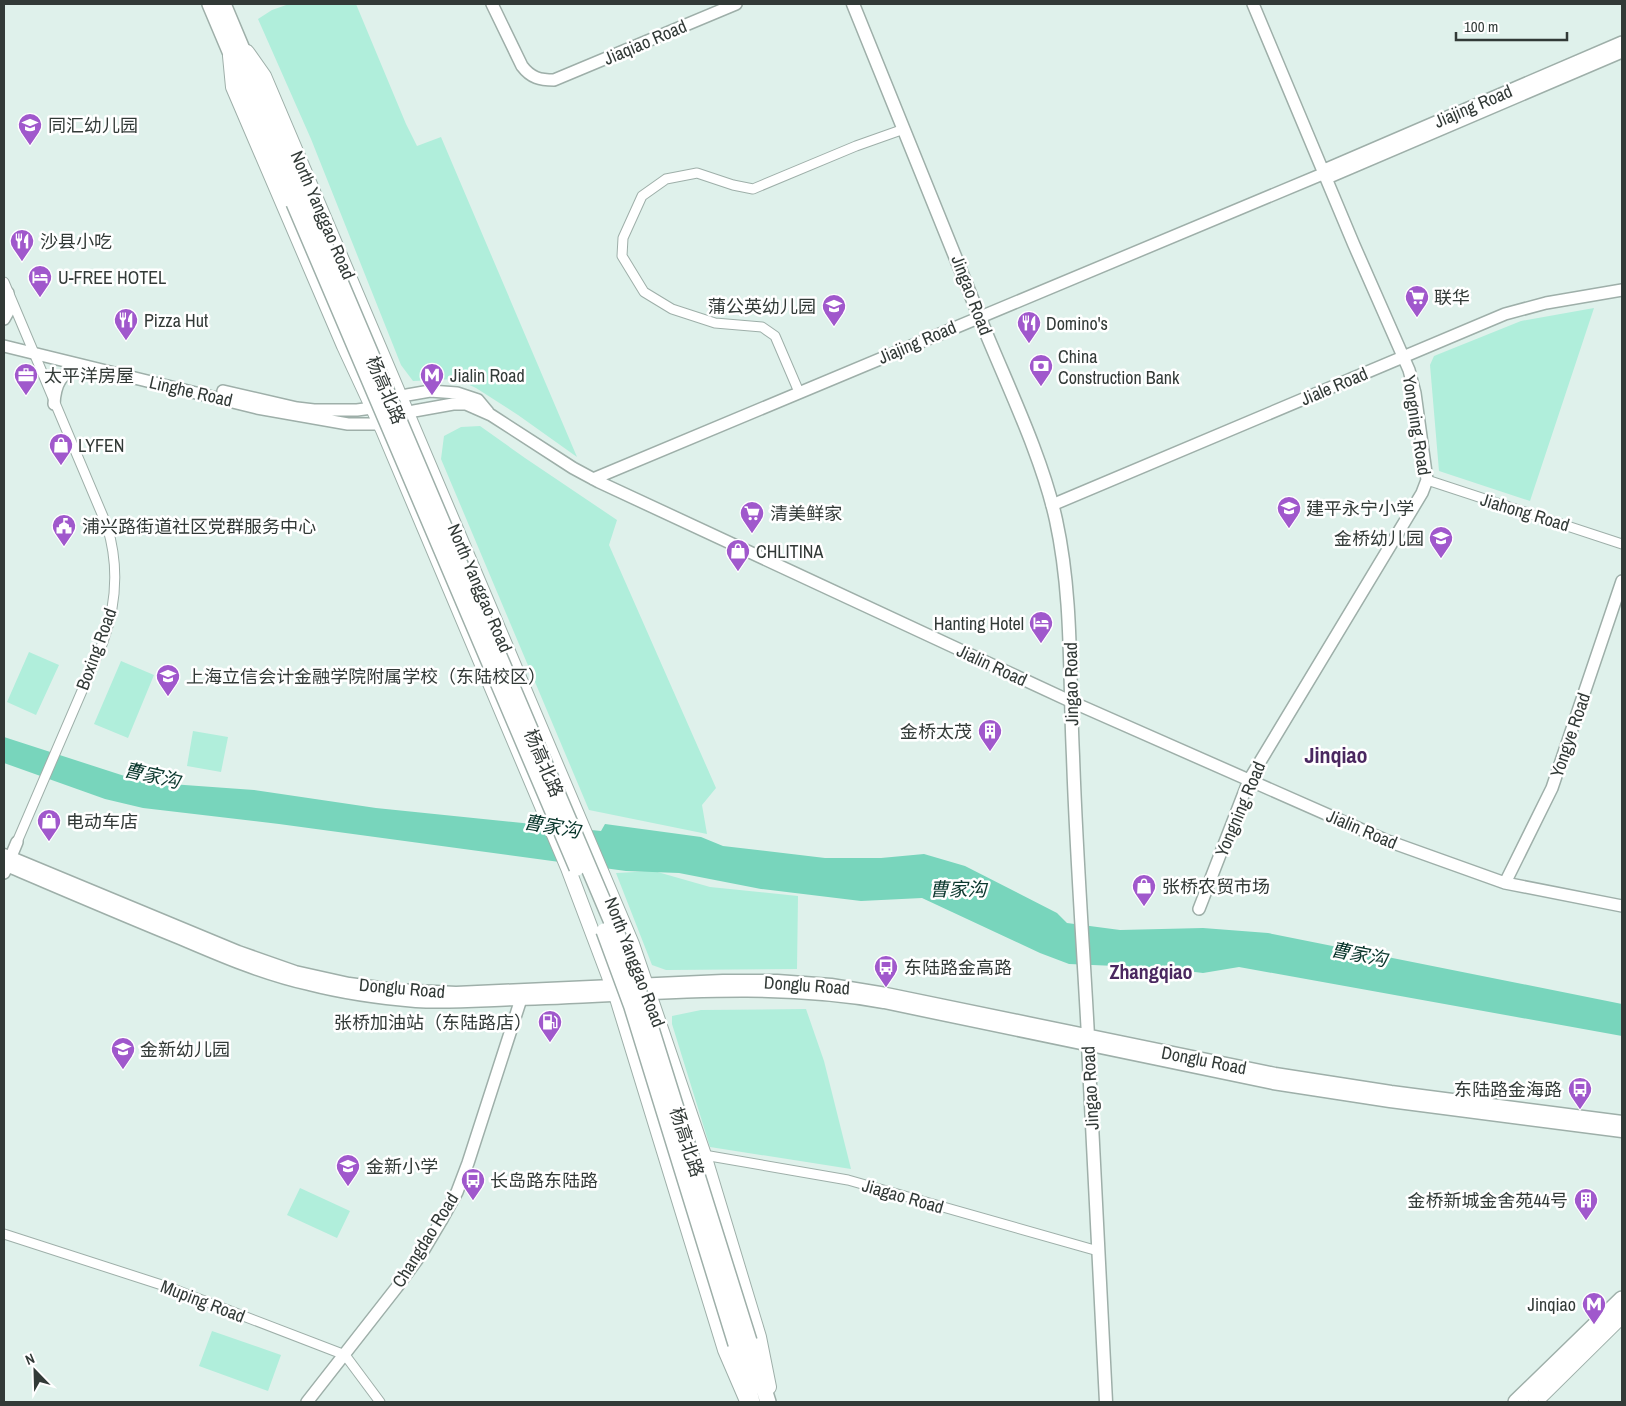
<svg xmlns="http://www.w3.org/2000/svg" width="1626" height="1406" font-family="'Archivo Narrow','Noto Sans SC',sans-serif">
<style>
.green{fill:#b0eedb}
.water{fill:#78d5bc}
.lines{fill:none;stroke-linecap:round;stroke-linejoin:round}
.minor-casing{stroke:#9eafa9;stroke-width:11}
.tertiary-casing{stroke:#9eafa9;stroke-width:14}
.secondary-casing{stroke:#9eafa9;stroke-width:15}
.primary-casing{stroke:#9eafa9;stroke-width:16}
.trunk-casing{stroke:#9eafa9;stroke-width:18}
.minor{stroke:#fff;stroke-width:9}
.tertiary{stroke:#fff;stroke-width:11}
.secondary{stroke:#fff;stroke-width:12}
.primary{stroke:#fff;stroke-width:14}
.trunk{stroke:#fff;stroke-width:15}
.trunk-bridge-casing{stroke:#9eafa9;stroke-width:18;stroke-linecap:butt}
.trunk-bridge{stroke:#fff;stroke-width:15}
.labels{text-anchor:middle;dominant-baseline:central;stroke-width:5;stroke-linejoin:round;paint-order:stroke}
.street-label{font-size:18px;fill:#323a37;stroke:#fff}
.poi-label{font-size:18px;fill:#323a37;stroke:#fff;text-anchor:start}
.water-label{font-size:19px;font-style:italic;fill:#0a372d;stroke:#fff}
.quarter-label{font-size:20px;font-weight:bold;fill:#4a2860;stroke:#fff}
.district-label{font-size:22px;font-weight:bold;fill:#4a2860;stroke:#fff}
</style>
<rect width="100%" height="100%" fill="#dff1eb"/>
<path class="green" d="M289 4H356L406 124 417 146 441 137 577 457 518 415 476 388 457 379 413 381 401 365 311 139 258 19 272 10Z
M1594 308 1530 501 1439 471 1430 365 1434 356 1521 321Z
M480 426 525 458 617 520 609 545 716 788 702 805 707 834 589 810 441 459 444 436 461 427Z
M29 652 59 665 36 715 7 702Z
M121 661 154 675 128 738 94 724Z
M193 731 228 737 221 772 187 766Z
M654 871 710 887 798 896 797 969 666 970 652 965 616 873Z
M806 1009 824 1061 851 1169 710 1147 672 1024V1016L701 1010Z
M300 1188 350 1211 337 1238 287 1215Z
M212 1331 281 1355 268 1391 199 1366Z"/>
<path class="water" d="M4 737 143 782 254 790 376 808 601 831 605 824 701 837 723 846 825 858H881L924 854 965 866 1057 913 1067 923 1120 930 1203 928 1268 933 1622 1004V1036L1239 967 1203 973 1163 968 1069 964 1040 953 922 898 861 901 761 889 679 873 626 871 279 824 143 808 105 799 4 763Z"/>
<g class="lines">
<g class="minor-casing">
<path id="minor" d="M4 282 107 526C119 565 117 603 103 642L17 842
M799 392 775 336 762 327 715 323 672 309 644 292 622 256 623 238 642 196 666 179 697 173 733 185 753 189 856 146 904 129
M1427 480 1622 544
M704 1155 848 1180 1098 1251
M4 1234 168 1287 345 1355 380 1402"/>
</g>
<g class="tertiary-casing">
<path id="tertiary" d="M492 4 522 66C531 78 540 80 554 80L736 4
M1324 170 1622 42
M1327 178 1622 52
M4 319 8 312V293
M4 346 257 408 348 424H379L414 411 453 404H466L491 415 573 468 599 482 1072 702 1385 840 1505 883 1622 906
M223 391 297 408 314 410H357L372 408 407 395 430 391 457 393 478 400 488 412
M54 404C55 384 61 373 80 365
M593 479 1325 173
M1052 505 1505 314 1546 303 1622 290
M4 873 17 842
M1505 883 1552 788 1622 581
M1199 909 1249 780 1422 493 1427 480 1415 393 1409 370 1354 245 1253 4
M307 1402 397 1287 422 1253 441 1221 457 1192 468 1163 521 999"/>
</g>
<g class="secondary-casing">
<path id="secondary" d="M853 4C897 112 941 220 984 328 1009 389 1042 457 1056 520 1073 598 1069 677 1073 756 1076 849 1083 943 1088 1036
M4 855 238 952 295 972 349 984 395 990 456 993 723 981H777L831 985 886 994 1275 1074 1391 1092 1622 1122
M4 864C63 889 121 914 180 938 222 956 264 974 309 984 344 993 380 998 416 1001 450 1003 483 1000 517 999 641 996 760 980 884 1002L1273 1083 1390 1101 1622 1131
M1088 1045 1106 1402"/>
</g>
<g class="primary-casing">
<path id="primary" d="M247 52 264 76 632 944 704 1155 759 1337 769 1387
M230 56 233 87 344 346 383 430 568 868 616 995 725 1350 747 1401
M1535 1402 1622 1316"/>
</g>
<g class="trunk-casing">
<path id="trunk" d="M210 4 294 203
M223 4 305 199
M749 1341 768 1402
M736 1344 752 1402
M1516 1402 1622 1299"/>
</g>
<use href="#minor" class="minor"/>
<use href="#tertiary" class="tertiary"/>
<use href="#secondary" class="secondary"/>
<use href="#primary" class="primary"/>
<use href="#trunk" class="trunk"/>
<g class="trunk-bridge-casing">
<path id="trunk-bridge" d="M305 199 628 960 648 1019 749 1341
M294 203 577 868
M604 931 632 1007 736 1344"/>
</g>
<use href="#trunk-bridge" class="trunk-bridge"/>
</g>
<defs>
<g id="school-pin" transform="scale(1.25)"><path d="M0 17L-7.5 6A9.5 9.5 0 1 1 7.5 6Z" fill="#a058cc" stroke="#fff"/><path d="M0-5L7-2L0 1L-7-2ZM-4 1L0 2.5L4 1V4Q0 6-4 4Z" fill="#fff"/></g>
<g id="restaurant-pin" transform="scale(1.25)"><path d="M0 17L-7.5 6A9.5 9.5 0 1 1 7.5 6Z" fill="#a058cc" stroke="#fff"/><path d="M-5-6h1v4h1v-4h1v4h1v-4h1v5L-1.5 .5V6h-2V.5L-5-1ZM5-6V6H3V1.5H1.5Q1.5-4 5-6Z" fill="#fff"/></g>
<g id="hotel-pin" transform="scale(1.25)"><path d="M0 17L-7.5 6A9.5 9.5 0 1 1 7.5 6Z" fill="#a058cc" stroke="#fff"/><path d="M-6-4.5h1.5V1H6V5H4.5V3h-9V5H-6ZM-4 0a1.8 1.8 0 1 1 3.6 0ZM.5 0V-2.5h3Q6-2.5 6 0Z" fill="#fff"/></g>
<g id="supermarket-pin" transform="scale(1.25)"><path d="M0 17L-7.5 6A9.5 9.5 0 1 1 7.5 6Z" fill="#a058cc" stroke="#fff"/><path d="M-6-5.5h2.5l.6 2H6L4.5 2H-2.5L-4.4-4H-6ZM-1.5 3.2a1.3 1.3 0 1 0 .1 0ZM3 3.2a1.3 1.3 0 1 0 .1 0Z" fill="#fff"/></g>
<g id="bank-pin" transform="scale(1.25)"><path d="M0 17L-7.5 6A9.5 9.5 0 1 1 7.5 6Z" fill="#a058cc" stroke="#fff"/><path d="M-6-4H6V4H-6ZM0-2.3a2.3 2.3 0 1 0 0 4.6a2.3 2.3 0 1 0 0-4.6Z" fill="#fff"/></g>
<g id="office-pin" transform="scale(1.25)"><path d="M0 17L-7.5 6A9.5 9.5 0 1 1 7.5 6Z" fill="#a058cc" stroke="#fff"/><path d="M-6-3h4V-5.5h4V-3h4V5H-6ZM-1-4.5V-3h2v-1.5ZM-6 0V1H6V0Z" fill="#fff"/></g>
<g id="metro-pin" transform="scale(1.25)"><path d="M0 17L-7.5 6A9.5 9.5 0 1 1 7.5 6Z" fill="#a058cc" stroke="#fff"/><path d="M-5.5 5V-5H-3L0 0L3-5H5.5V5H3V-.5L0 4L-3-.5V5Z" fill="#fff"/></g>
<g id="shop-pin" transform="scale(1.25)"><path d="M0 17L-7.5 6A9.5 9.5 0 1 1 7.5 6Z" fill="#a058cc" stroke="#fff"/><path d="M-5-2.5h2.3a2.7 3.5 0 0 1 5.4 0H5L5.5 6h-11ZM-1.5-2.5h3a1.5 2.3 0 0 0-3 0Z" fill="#fff"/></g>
<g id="civic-pin" transform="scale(1.25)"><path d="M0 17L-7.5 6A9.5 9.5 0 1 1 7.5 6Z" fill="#a058cc" stroke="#fff"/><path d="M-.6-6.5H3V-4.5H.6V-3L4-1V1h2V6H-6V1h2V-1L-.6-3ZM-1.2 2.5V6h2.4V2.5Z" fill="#fff"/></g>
<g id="building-pin" transform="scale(1.25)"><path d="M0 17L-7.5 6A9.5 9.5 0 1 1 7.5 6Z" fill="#a058cc" stroke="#fff"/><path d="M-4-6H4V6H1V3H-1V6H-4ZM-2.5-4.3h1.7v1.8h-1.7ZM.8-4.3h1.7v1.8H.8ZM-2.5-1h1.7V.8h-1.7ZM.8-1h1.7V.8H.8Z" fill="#fff"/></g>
<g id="bus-pin" transform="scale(1.25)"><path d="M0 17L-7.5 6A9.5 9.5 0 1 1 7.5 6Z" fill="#a058cc" stroke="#fff"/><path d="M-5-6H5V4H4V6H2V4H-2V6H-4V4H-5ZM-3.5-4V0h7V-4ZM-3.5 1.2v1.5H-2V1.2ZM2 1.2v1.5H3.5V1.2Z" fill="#fff"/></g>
<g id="fuel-pin" transform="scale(1.25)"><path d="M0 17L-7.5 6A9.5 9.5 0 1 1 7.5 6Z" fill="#a058cc" stroke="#fff"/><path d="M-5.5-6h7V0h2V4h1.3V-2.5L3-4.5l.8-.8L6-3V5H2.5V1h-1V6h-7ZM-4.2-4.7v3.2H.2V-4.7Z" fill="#fff"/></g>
</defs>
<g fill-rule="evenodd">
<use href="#school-pin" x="30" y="125"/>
<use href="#restaurant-pin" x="22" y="241"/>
<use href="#hotel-pin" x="40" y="277"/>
<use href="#supermarket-pin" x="1417" y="297"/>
<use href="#school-pin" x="834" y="306"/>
<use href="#restaurant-pin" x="126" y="320"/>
<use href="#restaurant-pin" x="1029" y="323"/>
<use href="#bank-pin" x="1041" y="366"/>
<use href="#office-pin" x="26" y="375"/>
<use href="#metro-pin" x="432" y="375"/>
<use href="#shop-pin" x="61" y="445"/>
<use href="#school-pin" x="1289" y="508"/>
<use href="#supermarket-pin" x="752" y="513"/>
<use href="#civic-pin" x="64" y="526"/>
<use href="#school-pin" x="1441" y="538"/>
<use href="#shop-pin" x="738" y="551"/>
<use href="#hotel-pin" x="1041" y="623"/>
<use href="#school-pin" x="168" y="676"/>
<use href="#building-pin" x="990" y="731"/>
<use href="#shop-pin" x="49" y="821"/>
<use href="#shop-pin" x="1144" y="886"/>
<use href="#bus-pin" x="886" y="967"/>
<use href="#fuel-pin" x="550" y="1022"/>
<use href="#school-pin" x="123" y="1049"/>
<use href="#bus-pin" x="1580" y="1089"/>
<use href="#school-pin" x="348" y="1166"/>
<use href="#bus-pin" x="473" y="1180"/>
<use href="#building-pin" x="1586" y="1200"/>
<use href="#metro-pin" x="1594" y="1304"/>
</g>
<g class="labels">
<g class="street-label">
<text transform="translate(645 42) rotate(-23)">Jiaqiao Road</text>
<text transform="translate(1473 106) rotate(-23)">Jiajing Road</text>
<text transform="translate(323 215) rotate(67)">North Yanggao Road</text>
<text transform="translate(972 295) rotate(69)">Jingao Road</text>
<text transform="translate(917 342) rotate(-23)">Jiajing Road</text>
<text transform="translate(1334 386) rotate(-23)">Jiale Road</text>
<text transform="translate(386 390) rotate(67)">杨高北路</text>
<text transform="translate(191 391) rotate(13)">Linghe Road</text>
<text transform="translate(1417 425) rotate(81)">Yongning Road</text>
<text transform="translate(1525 512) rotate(17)">Jiahong Road</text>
<text transform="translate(480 588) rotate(67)">North Yanggao Road</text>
<text transform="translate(96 649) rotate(-70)">Boxing Road</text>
<text transform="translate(992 665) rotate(25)">Jialin Road</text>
<text transform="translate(1071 684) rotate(-91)">Jingao Road</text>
<text transform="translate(1570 735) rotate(-71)">Yongye Road</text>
<text transform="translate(544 763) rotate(67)">杨高北路</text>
<text transform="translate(1240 809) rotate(-67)">Yongning Road</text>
<text transform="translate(1362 829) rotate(23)">Jialin Road</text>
<text transform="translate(635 962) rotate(69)">North Yanggao Road</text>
<text transform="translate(807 985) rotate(4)">Donglu Road</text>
<text transform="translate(402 988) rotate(5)">Donglu Road</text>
<text transform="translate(1204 1060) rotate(11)">Donglu Road</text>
<text transform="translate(1090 1088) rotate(-93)">Jingao Road</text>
<text transform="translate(687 1142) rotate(72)">杨高北路</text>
<text transform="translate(903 1196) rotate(16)">Jiagao Road</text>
<text transform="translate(425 1240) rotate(-58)">Changdao Road</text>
<text transform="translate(203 1301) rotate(21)">Muping Road</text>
</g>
<g class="poi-label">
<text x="48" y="125">同汇幼儿园</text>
<text x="40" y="241">沙县小吃</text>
<text x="58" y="277">U-FREE HOTEL</text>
<text x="1434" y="297">联华</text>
<text x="816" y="306" text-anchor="end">蒲公英幼儿园</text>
<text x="144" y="320">Pizza Hut</text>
<text x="1046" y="323">Domino's</text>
<text x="1058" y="356">China<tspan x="1058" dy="21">Construction Bank</tspan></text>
<text x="44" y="375">太平洋房屋</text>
<text x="450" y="375">Jialin Road</text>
<text x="78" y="445">LYFEN</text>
<text x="1306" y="508">建平永宁小学</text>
<text x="770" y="513">清美鲜家</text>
<text x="82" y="526">浦兴路街道社区党群服务中心</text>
<text x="1424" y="538" text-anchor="end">金桥幼儿园</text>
<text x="756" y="551">CHLITINA</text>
<text x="1024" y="623" text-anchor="end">Hanting Hotel</text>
<text x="186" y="676">上海立信会计金融学院附属学校（东陆校区）</text>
<text x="972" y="731" text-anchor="end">金桥太茂</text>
<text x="66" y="821">电动车店</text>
<text x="1162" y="886">张桥农贸市场</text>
<text x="904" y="967">东陆路金高路</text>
<text x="532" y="1022" text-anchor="end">张桥加油站（东陆路店）</text>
<text x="140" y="1049">金新幼儿园</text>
<text x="1562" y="1089" text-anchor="end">东陆路金海路</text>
<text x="366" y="1166">金新小学</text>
<text x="490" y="1180">长岛路东陆路</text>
<text x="1568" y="1200" text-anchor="end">金桥新城金舍苑44号</text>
<text x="1576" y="1304" text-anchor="end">Jinqiao</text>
</g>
<g class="water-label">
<text transform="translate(152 775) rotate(13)">曹家沟</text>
<text transform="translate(552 826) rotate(10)">曹家沟</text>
<text x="958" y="889">曹家沟</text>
<text transform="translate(1359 954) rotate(11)">曹家沟</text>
</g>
<g class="quarter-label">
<text x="1151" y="971">Zhangqiao</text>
</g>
<g class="district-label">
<text x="1336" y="755">Jinqiao</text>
</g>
</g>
<rect width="1626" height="1406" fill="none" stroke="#323a37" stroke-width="10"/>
<g transform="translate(35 1371) rotate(337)" stroke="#ffffff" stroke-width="4" paint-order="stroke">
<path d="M0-4L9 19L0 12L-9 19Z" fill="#323a37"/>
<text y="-8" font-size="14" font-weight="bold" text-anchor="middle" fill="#323a37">N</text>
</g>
<path d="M1456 32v8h111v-8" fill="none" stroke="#323a37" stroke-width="2.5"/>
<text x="1464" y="32" font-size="15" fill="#323a37" stroke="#ffffff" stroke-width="4" paint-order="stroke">100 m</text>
</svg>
